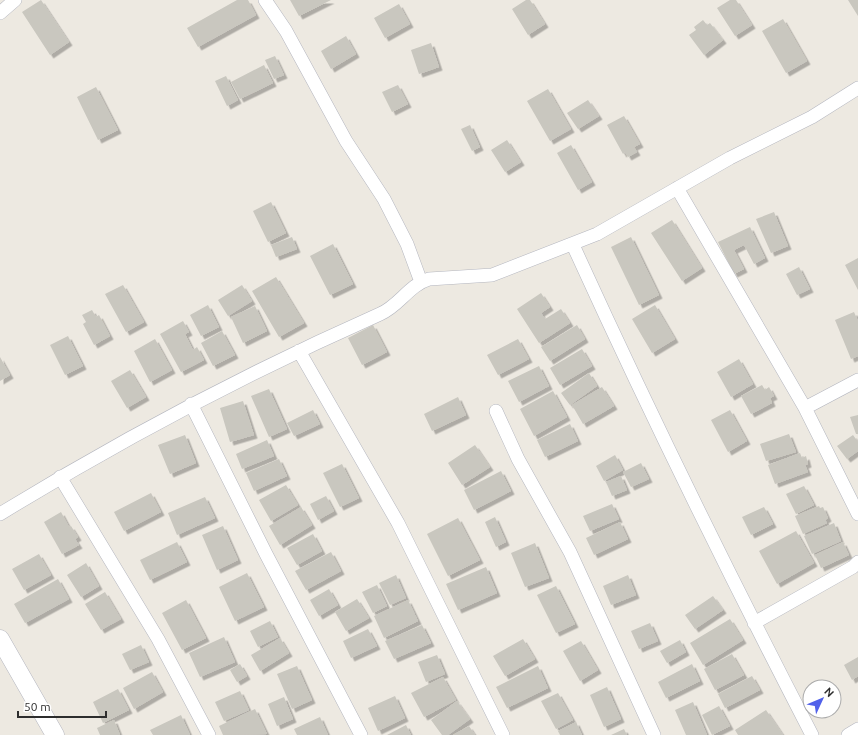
<svg xmlns="http://www.w3.org/2000/svg" width="858" height="735" font-family="Ubuntu,sans-serif">
<style>
.building{fill:#c9c7bf;filter:url(#shadow)}
.lines{fill:none;stroke-linecap:round;stroke-linejoin:round}
.street-casing{stroke:#b4b6bf;stroke-width:14}
.secondary-casing{stroke:#b4b6bf;stroke-width:19}
.street{stroke:#fff;stroke-width:13}
.secondary{stroke:#fff;stroke-width:18}
</style>
<defs>
<filter id="shadow"><feDropShadow dx="3.5" dy="3.5" stdDeviation="0" flood-color="#0004"/></filter>
</defs>
<rect width="100%" height="100%" fill="#ede9e1"/>
<path class="building" d="M41 0 69 42 50 55 22 12Z
M237 0H248L256 15 198 47 187 28Z
M290 0H331L299 16Z
M526 0H530L545 24 528 35 512 9Z
M730 0H736L752 25 735 36 717 8Z
M848 0H858V16Z
M399 4 410 24 385 38 374 18Z
M783 19 807 61 786 73 762 31Z
M703 20 707 25 710 23 723 40 704 55 689 35 696 30 694 27Z
M346 36 356 54 331 69 321 51Z
M431 43 439 67 419 74 411 50Z
M275 56 284 75 274 79 265 60Z
M264 65 273 83 240 99 231 82Z
M226 76 238 100 227 106 215 81Z
M398 85 408 104 392 112 382 92Z
M96 87 118 130 98 140 77 97Z
M548 89 571 129 550 141 527 101Z
M588 100 599 116 578 129 567 113Z
M624 116 640 144 634 147 637 152 628 157 625 152 623 154 607 125Z
M470 125 480 147 472 151 461 129Z
M507 140 521 162 505 172 491 150Z
M571 145 592 182 578 190 557 153Z
M271 202 286 233 268 242 253 211Z
M774 212 788 246 771 253 756 219Z
M672 220 702 268 682 281 651 233Z
M750 227 765 258 754 264 744 245 734 250 744 269 734 274 718 242Z
M292 237 297 249 276 257 271 245Z
M631 237 659 295 639 305 611 247Z
M333 244 353 284 330 295 310 256Z
M858 258V290L845 265Z
M799 267 810 289 797 295 786 274Z
M276 277 304 323 279 337 252 291Z
M123 285 144 322 126 332 105 294Z
M242 285 252 301 228 316 218 300Z
M541 293 550 307 541 313 545 319 561 309 570 323 539 343 517 309Z
M208 305 219 327 201 336 190 315Z
M655 305 675 339 652 353 632 319Z
M255 306 267 331 243 343 231 317Z
M92 310 96 317 99 315 110 336 94 345 83 324 86 322 82 315Z
M854 312 858 321V356L851 359 835 320Z
M183 321 189 332 185 334 193 350 197 347 204 360 181 372 160 334Z
M373 325 387 352 362 365 348 338Z
M577 325 585 339 550 361 541 347Z
M222 331 235 355 213 366 201 343Z
M68 336 83 366 65 375 50 345Z
M155 339 172 370 150 382 134 351Z
M518 339 529 359 498 375 487 355Z
M582 349 592 366 560 385 550 368Z
M0 357 10 375 0 381Z
M739 359 753 384 731 397 717 372Z
M539 366 549 386 519 402 508 381Z
M130 370 146 397 127 408 111 381Z
M589 373 597 386 570 405 561 393Z
M762 385 765 390 769 387 774 396 770 398 772 403 751 414 741 396Z
M602 387 614 406 583 424 572 405Z
M269 389 287 429 269 437 251 396Z
M553 391 567 417 534 436 520 409Z
M458 397 466 415 432 431 424 414Z
M243 401 254 435 230 442 220 408Z
M313 410 320 424 294 436 287 423Z
M730 410 747 441 728 452 711 420Z
M858 415V434H856L850 417Z
M570 424 578 441 545 457 537 440Z
M789 434 796 452 766 461 760 444Z
M185 435 196 463 170 474 158 445Z
M853 435 858 442V451L847 459 837 446Z
M267 440 274 456 242 469 236 454Z
M475 445 490 467 462 485 448 463Z
M800 453 802 458 806 456 808 464 805 465 808 472 775 484 768 465Z
M615 455 623 470 604 481 596 466Z
M279 459 287 476 254 491 246 473Z
M641 463 649 479 631 487 623 472Z
M342 464 359 498 340 507 323 473Z
M501 471 511 491 474 510 464 490Z
M621 476 627 490 612 496 606 482Z
M286 485 298 505 271 521 259 500Z
M804 486 814 505 796 514 786 494Z
M151 493 161 512 124 531 114 512Z
M326 496 334 511 318 520 310 504Z
M205 497 215 518 177 535 168 513Z
M612 504 619 519 590 531 583 516Z
M819 506 820 508 823 507 828 518 825 520 827 523 803 534 795 516Z
M301 507 312 525 280 545 269 526Z
M764 507 773 524 751 535 742 517Z
M61 512 69 527 71 526 78 537 75 539 79 545 62 554 44 522Z
M495 517 506 542 496 547 485 522Z
M458 518 480 560 448 576 427 534Z
M620 522 628 539 594 555 586 538Z
M834 523 841 541 812 554 804 536Z
M223 526 238 560 217 570 202 535Z
M796 531 814 563 777 584 759 551Z
M313 534 322 551 297 565 287 548Z
M177 542 187 562 150 580 140 560Z
M843 542 849 555 821 568 815 555Z
M535 543 549 578 525 587 511 553Z
M331 552 341 571 306 590 295 571Z
M39 554 51 575 24 590 12 569Z
M86 563 99 586 81 597 67 575Z
M486 567 497 593 458 610 446 584Z
M247 573 264 607 235 621 219 587Z
M396 575 406 598 390 605 379 583Z
M628 575 636 595 611 605 603 586Z
M58 579 69 599 25 623 14 604Z
M377 585 387 606 373 613 362 592Z
M556 586 575 624 556 633 537 595Z
M329 589 338 605 319 616 310 600Z
M105 592 121 619 101 630 85 604Z
M713 596 723 610 695 629 685 615Z
M357 599 369 618 346 631 335 612Z
M186 600 206 638 182 650 162 613Z
M408 600 418 621 384 638 374 616Z
M730 619 743 640 703 665 690 643Z
M270 621 278 637 258 647 250 631Z
M650 623 658 641 639 649 631 631Z
M422 625 431 643 394 659 385 641Z
M368 629 377 646 351 658 343 641Z
M224 637 235 662 200 677 189 653Z
M280 638 289 653 260 671 251 655Z
M523 639 535 659 505 676 493 656Z
M680 640 686 652 667 663 660 651Z
M581 641 598 670 580 681 563 651Z
M141 645 149 662 130 670 122 654Z
M732 654 744 675 715 690 704 669Z
M437 655 445 674 426 682 418 662Z
M858 657V676L852 680 844 665Z
M240 664 247 676 237 682 230 670Z
M692 664 700 681 666 698 658 682Z
M297 666 312 700 292 709 277 674Z
M538 666 548 688 507 708 496 687Z
M152 672 163 692 134 709 123 688Z
M752 676 760 690 725 708 718 694Z
M443 677 456 700 424 717 411 693Z
M607 687 621 719 604 727 590 695Z
M118 689 129 710 103 723 93 702Z
M240 691 249 710 224 721 215 702Z
M558 693 573 720 556 729 541 701Z
M395 696 405 718 378 731 368 708Z
M284 697 293 719 277 726 268 704Z
M457 701 470 719 448 735H442L431 720Z
M693 702 707 735H686L675 710Z
M719 706 730 726 712 735 702 715Z
M255 709 267 734 223 735 219 726Z
M766 710 783 735H738L735 730Z
M181 715 190 735H153L150 730Z
M320 717 328 735H297L294 729Z
M114 720 120 735H100L97 728Z
M576 722 582 735H560L558 731Z
M406 725 411 735H387Z
M469 726 475 735H453Z
M624 729 627 735H611Z"/>
<g class="lines">
<g class="street-casing">
<path id="street" d="M265 0 286 31 346 141 384 199 407 244 421 282
M0 13 15 0
M677 188 805 408 858 514
M573 245C648 410 728 573 812 735
M299 351 398 523 503 735
M191 404 266 554 361 735
M805 408 858 380
M496 411 518 459 570 552 654 735
M60 477 158 639 209 735
M0 514C122 439 249 372 380 314 399 306 409 285 429 279L492 275 597 234 730 158 812 117 858 88
M754 623 853 567 858 562
M848 735 858 729"/>
</g>
<g class="secondary-casing">
<path id="secondary" d="M0 639 55 735"/>
</g>
<use href="#street" class="street"/>
<use href="#secondary" class="secondary"/>
</g>
<g transform="translate(822 699) rotate(46)"><circle r="19" fill="#ffffff" stroke="#ababab"/>
<path d="M0-3L7 15L0 10L-7 15Z" fill="#5161ea"/>
<text y="-6" font-size="11" font-weight="bold" text-anchor="middle" fill="#2d2d2d">N</text>
</g>
<path d="M18 711v6h88v-6" fill="none" stroke="#2d2d2d" stroke-width="2"/>
<text x="24" y="711" font-size="12" fill="#2d2d2d" stroke="#ffffff" stroke-width="3" paint-order="stroke">50 m</text>
</svg>
